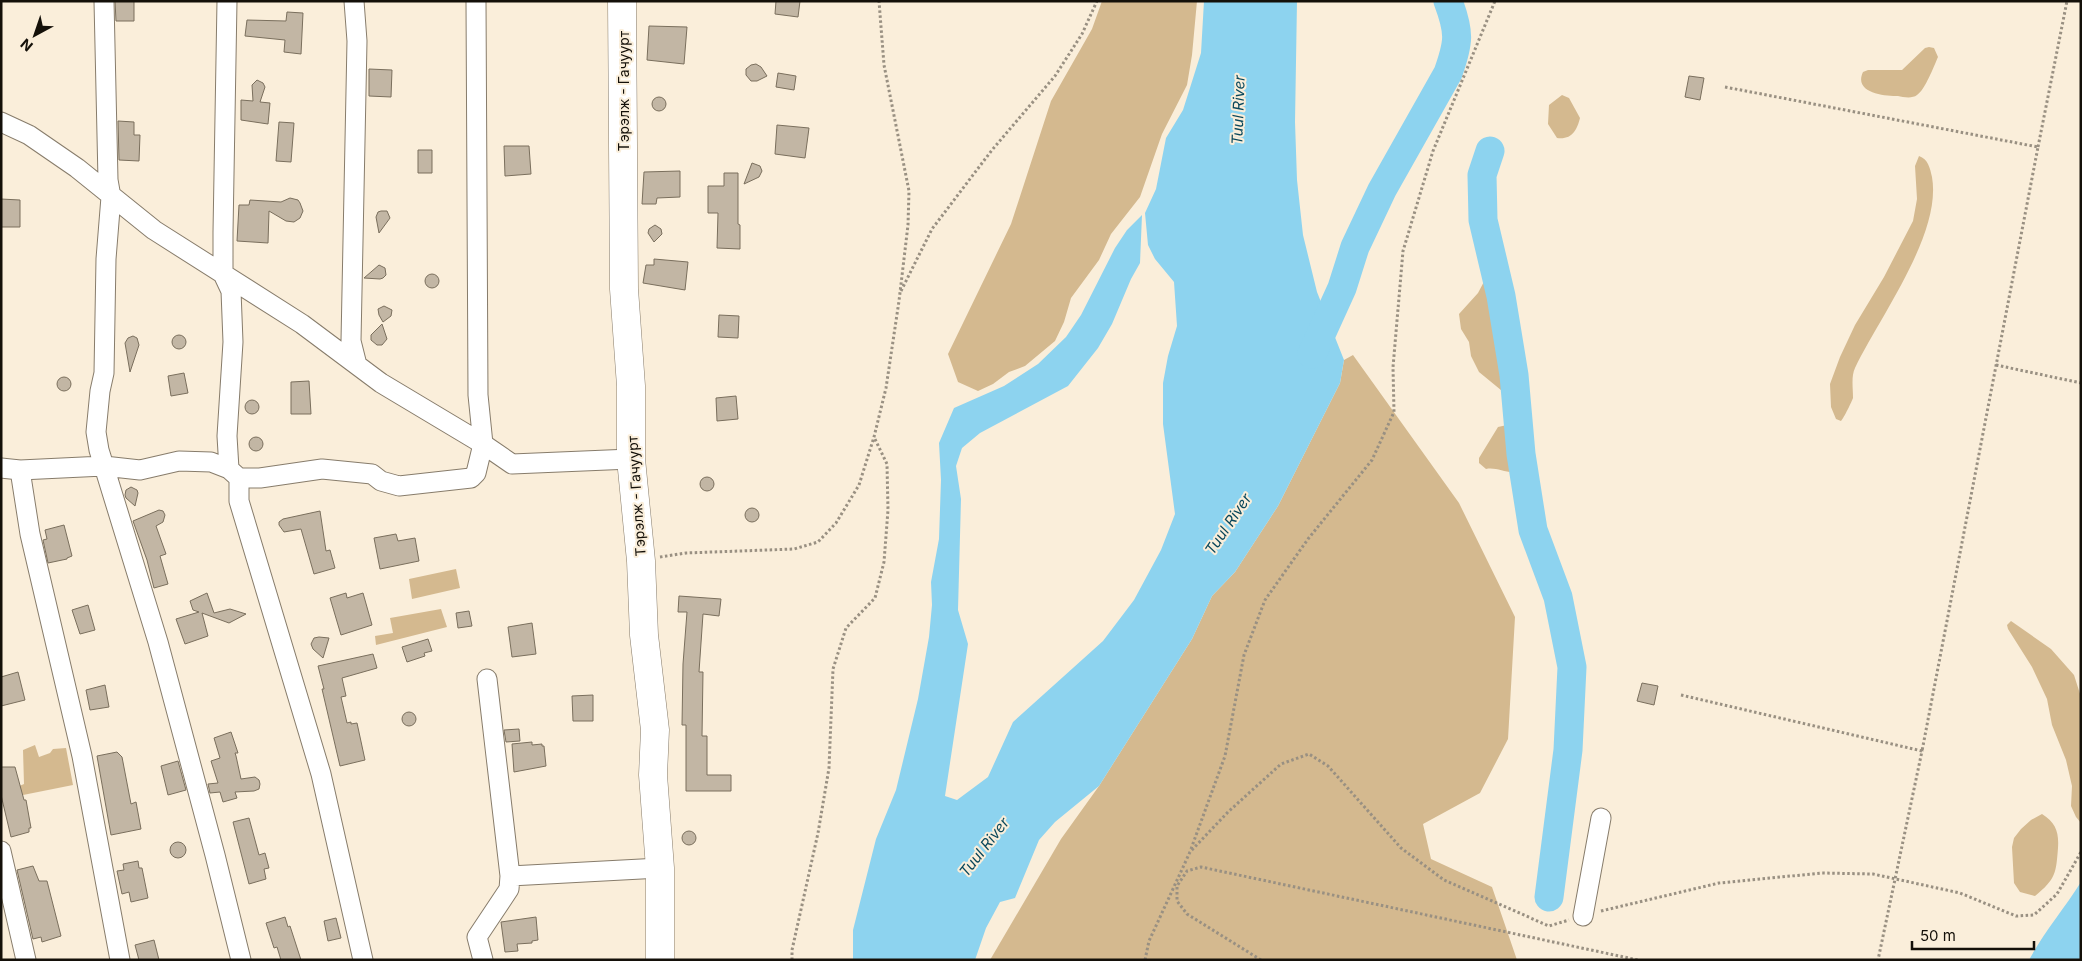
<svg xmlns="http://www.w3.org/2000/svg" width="2082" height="961" font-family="Inter,sans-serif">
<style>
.green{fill:#d4b98f}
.water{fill:#8dd3ef}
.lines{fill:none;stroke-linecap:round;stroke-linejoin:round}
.river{stroke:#8dd3ef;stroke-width:29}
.building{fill:#c2b6a4;stroke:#7a6f5d}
.street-casing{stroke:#877c6b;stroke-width:21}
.secondary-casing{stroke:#877c6b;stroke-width:29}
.path{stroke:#999082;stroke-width:3;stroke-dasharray:2.5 2.5;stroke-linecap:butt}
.street{stroke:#fff;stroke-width:19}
.secondary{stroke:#fff;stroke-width:28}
.labels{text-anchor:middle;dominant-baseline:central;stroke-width:4;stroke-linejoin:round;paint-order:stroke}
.street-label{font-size:14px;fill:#141009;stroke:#faeeda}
.water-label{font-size:15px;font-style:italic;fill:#09475b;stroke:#faeeda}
</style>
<rect width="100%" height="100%" fill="#faeeda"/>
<path class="green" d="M1102 1H1197L1192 55 1187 85 1162 134 1140 197 1111 234 1099 260 1071 298 1064 322 1055 341 1025 366 1009 372 993 384 978 391 958 382 948 354 1011 224 1051 101 1092 29Z
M1929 47 1934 48 1938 57C1934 66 1925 90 1917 95 1912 99 1903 97 1898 96 1885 96 1853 93 1863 72L1868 70H1902L1925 48Z
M1562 95 1569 98 1580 118C1577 130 1572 140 1557 138L1548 124 1549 105Z
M1919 156C1928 159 1930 168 1932 177 1942 234 1880 316 1855 368 1851 376 1853 388 1853 398 1852 401 1844 418 1841 421L1836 419 1831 407 1830 384 1840 357 1855 325 1884 277 1913 221 1917 199 1915 166Z
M1500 264C1514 272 1510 279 1513 293 1513 298 1516 303 1517 308 1518 317 1513 326 1514 335 1517 353 1547 389 1507 395L1479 372 1471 356 1469 342 1461 329 1459 314 1478 293 1487 276Z
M1353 355 1459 503 1515 617 1508 739 1480 793 1423 824 1431 859 1492 887 1517 960H990L1061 839 1099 786 1192 639 1212 596 1235 572 1278 506 1340 383 1344 360Z
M1507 425C1515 438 1518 456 1515 472 1505 473 1496 467 1486 469L1479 463V458L1498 427Z
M456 569 460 588 412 599 409 579Z
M441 609 447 627 376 645 375 636 393 633 390 618Z
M2011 621 2051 649 2074 675 2081 697V823L2076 817 2071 806 2072 786 2066 760 2052 725 2047 699 2032 667 2008 629 2007 625Z
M35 745 39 757 50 753 53 749 66 748 73 785 18 796 17 787 24 784 23 750Z
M2042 814C2056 823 2059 832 2058 848 2056 873 2056 879 2035 896L2020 892 2014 883 2012 847 2014 838 2021 829 2031 820Z"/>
<path class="water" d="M1204 1H1297L1295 122 1297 180 1303 235 1317 292 1344 360 1340 383 1278 506 1235 572 1212 596 1192 639 1099 786 1055 822 1039 840 1015 898 1000 902 986 928 975 960H853V930L876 839 896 790 918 699 929 637 932 605 931 582 939 539 941 480 939 443 954 408 1004 386 1038 364 1066 337 1081 315 1115 248 1127 230 1142 215 1140 263 1131 279 1112 324 1098 348 1068 386 980 433 962 448 956 466 961 499 958 610 968 644 945 796 957 800 988 777 1013 722 1103 641 1134 600 1161 550 1175 514 1163 424V383L1168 356 1177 326 1174 282 1155 259 1148 245 1145 213 1156 189 1166 138 1183 110 1201 53Z
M2081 882V955L2079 960H2029C2044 932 2064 909 2081 882Z"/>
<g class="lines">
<path class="river" d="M1490 151 1482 175 1483 220 1501 296 1514 375 1521 454 1533 530 1558 597 1572 667 1568 750 1549 897
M1312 354 1342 288 1355 247 1382 190 1448 73C1459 42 1460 33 1448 1"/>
</g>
<path class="building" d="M115 1H134V21H116Z
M776 1H800L798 17 775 14Z
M287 12 303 13 301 54 284 52 285 40 245 36 247 20 286 21Z
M649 26 687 27 684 64 647 60Z
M756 64 761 67 767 76 757 81H751L746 75V69L751 65Z
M369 69 392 70 391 97 369 96Z
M778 73 796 76 794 90 776 87Z
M1689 76 1704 78 1700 100 1685 97Z
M257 80 263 83 265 87 260 102 270 103 268 124 241 120V100L253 101 252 85Z
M652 104a7 7 0 1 1 14 0a7 7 0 1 1-14 0Z
M118 121 134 122V135H140L139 161 119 160Z
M279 122 294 123 291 162 276 161Z
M777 125 809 128 805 158 775 154Z
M504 146H529L531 174 505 176Z
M418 150H432V173H418Z
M752 163 760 166 762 171 759 177 744 184Z
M680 171V197L657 198 656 204H642L644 172Z
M724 173H738V224L740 225V249L717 248 718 213H708V186H724Z
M290 198 298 200 300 203 303 211 300 218 294 222 286 221 269 211 268 243 237 241 239 205H249L250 200 281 202Z
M1 199 20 200V227H1Z
M381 211H387L390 218 379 233 376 217 378 212Z
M655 225 661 229 662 234 654 242 648 233 649 229Z
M654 259 688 262 685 290 643 283 646 265H654Z
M379 265 385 268 386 275 383 278 380 279 364 278Z
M425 281a7 7 0 1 1 14 0a7 7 0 1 1-14 0Z
M384 306 392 310 391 316 383 322 379 315 378 309Z
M719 315 739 316 738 338 718 337Z
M382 324 387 339 382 345H377L371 340V335Z
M172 342a7 7 0 1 1 14 0a7 7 0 1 1-14 0Z
M133 336 137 338 139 345 130 372 125 343 128 338Z
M184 373 188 393 171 396 168 376Z
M57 384a7 7 0 1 1 14 0a7 7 0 1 1-14 0Z
M309 381 311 414H291V382Z
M736 396 738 419 717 421 716 398Z
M245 407a7 7 0 1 1 14 0a7 7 0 1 1-14 0Z
M249 444a7 7 0 1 1 14 0a7 7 0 1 1-14 0Z
M700 484a7 7 0 1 1 14 0a7 7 0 1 1-14 0Z
M131 487 137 490 138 493 135 506 126 498 125 495 126 490Z
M745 515a7 7 0 1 1 14 0a7 7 0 1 1-14 0Z
M159 510 163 511 165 515 163 522 156 526 166 554 160 556 168 584 154 588 147 560 133 521Z
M320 511 326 551 330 550 335 568 314 574 301 529 284 532 279 525V522L283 519Z
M64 525 72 556 67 558V559L48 563 43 540 47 539 45 530Z
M396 534 398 541 415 538 419 561 380 569 374 538Z
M207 593 214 613 230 609 246 614 229 623 202 613 208 636 185 644 176 619 199 612 193 610 190 601Z
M346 593 347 598 363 593 372 625 341 635 330 598Z
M679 596 721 599 719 616 703 614 699 672H703L702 736H707V775H731V791H686V725H682L683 664 687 612H678Z
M88 605 95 630 80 634 72 610Z
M469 611 472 626 458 628 456 613Z
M532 623 536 654 512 657 508 627Z
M319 637 329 638 323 658 313 649 311 644 314 638Z
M428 639 432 651 424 653 425 656 407 662 402 647Z
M373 654 377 668 342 678 346 696 341 697 347 723 351 722V724L357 723 365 760 340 766 322 689H324L318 666Z
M18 672 25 700 1 706V677Z
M1642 683 1658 686 1654 705 1637 701Z
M105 685 109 707 90 710 86 690Z
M593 695V721H573L572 696Z
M402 719a7 7 0 1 1 14 0a7 7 0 1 1-14 0Z
M519 729 520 741 506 742 504 730Z
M231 732 238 753H235L236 756 241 779 255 777 259 780 260 784 259 789 254 791 235 792 237 798 223 802 220 792 210 793 208 784 218 783 211 761 220 758 214 738Z
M532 742V745L542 744V746H544L546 766 514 772 512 744Z
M117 752 122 757 131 804 136 802 141 829 111 835 97 756Z
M178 761 186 790 168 795 161 766Z
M1 767H15L24 800H26L31 828H29V832L11 837 1 795Z
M249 818 259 855 265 853 269 868 264 869 266 879 249 884 233 822Z
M682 838a7 7 0 1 1 14 0a7 7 0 1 1-14 0Z
M170 850a8 8 0 1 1 16 0a8 8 0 1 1-16 0Z
M138 861 139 868H142L148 898 131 902 129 892 122 894 117 871 124 870 123 864Z
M33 866 39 881H47L61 936 42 942 41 937 33 939 17 870Z
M285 917 288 927 290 926 301 960H281L277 947 274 948 266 923Z
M536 917 538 940 532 941V943L517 944 518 951 505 952 501 922Z
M336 918 341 938 328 941 324 921Z
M154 940 159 960H139L135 945Z"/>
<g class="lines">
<g class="street-casing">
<path id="street" d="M104 1 108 180 111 197 106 259 104 373 100 391 96 432 99 450 158 642 215 855 241 960
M227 1 223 232V274L231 291 233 342 227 436 229 469
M354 1 357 41 351 341 357 365
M476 1 478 395 483 444 512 464 631 459
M1 122 29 135 77 168 154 230 302 324 381 383 483 444 476 473 471 478 399 486 381 481 372 474 322 469 260 478H239L229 469 211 462 179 461 140 470 104 466 20 470 1 468
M20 470 30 534 82 756 120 960
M239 478V501L321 774 363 960
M487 679 510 876 660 868
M1 851 26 960
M1583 916 1601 818
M483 960 477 937 509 889 510 876"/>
</g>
<g class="secondary-casing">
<path id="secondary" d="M622 1 624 289 631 386V459L641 561 644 635 655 730 653 775 660 868V960"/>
</g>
<path class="path" d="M1725 87 2038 147 1922 751
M2038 147 2067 1
M901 291 932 229 992 150 1055 76 1082 34 1097 1
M1996 365 2081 383
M660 557 686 553 794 549 818 542 836 523 859 485 874 437 886 388 899 301 908 225 909 191 884 65 879 1
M1681 695 1922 751 1878 960
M1191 849 1225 756 1244 655 1265 600 1308 539 1372 460 1394 412 1393 367 1403 251 1433 151 1495 1
M1601 911 1719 883 1822 873 1873 874 1960 893 2016 916 2034 915 2057 894 2081 852
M792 960V950L818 833 829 768 833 669 846 628 875 598 884 562 888 510 887 464 874 437
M1145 960 1149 941 1190 852 1228 812 1281 764 1309 754 1328 766 1401 848 1444 880 1549 926 1569 920
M1261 960 1187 914 1177 901V886L1187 871 1201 867 1638 960"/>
<use href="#street" class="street"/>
<use href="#secondary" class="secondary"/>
</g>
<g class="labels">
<g class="street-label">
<text transform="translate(623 91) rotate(-90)">Тэрэлж - Гачуурт</text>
<text transform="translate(636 496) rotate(-94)">Тэрэлж - Гачуурт</text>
</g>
<g class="water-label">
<text transform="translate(1238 110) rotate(-88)">Tuul River</text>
<text transform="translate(1228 524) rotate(-56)">Tuul River</text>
<text transform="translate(984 847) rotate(-52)">Tuul River</text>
</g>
</g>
<rect width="2082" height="961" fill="none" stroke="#141009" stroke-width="5"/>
<g transform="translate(35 35) rotate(220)" stroke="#faeeda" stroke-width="4" paint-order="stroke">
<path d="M0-4L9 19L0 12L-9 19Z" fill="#141009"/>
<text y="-8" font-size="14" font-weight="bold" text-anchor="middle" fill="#141009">N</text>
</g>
<path d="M1912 941v8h122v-8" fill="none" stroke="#141009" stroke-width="2.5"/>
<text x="1920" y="941" font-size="15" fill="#141009" stroke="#faeeda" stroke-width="4" paint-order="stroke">50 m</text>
</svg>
